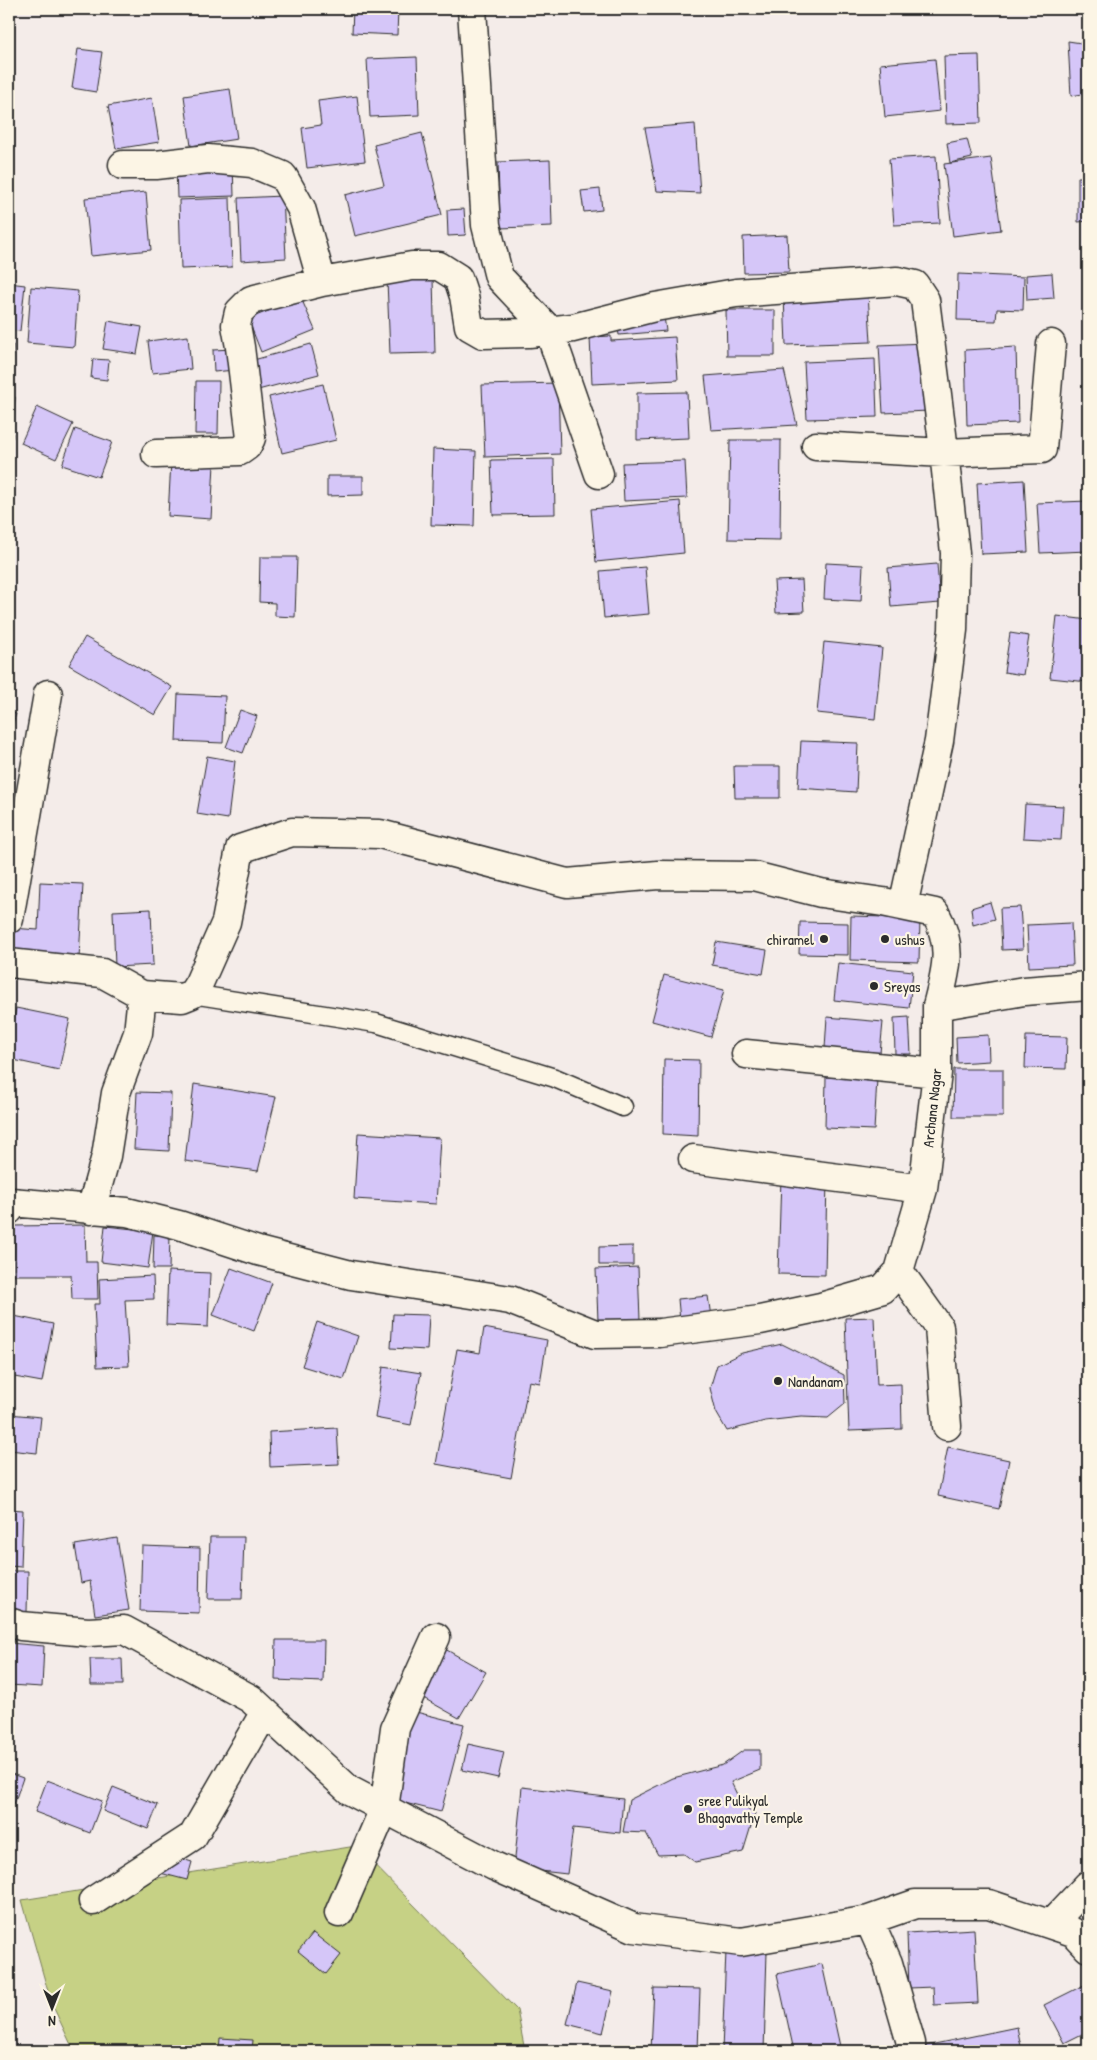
<svg xmlns="http://www.w3.org/2000/svg" width="1097" height="2060" font-family="'Patrick Hand',sans-serif">
<style>
.green{fill:#c6d185;stroke:#787e58}
.building{fill:#d5c6f8;stroke:#2b2b2b}
.lines{fill:none;stroke-linecap:round;stroke-linejoin:round}
.service-casing{stroke:#2b2b2b;stroke-width:21}
.minor-casing{stroke:#2b2b2b;stroke-width:31}
.service{stroke:#fcf5e5;stroke-width:18}
.minor{stroke:#fcf5e5;stroke-width:28}
.poi-dot{fill:#2b2b2b;stroke:#fcf5e5;stroke-width:2}
.labels{text-anchor:middle;dominant-baseline:central;stroke-width:4.5;stroke-linejoin:round;paint-order:stroke}
.poi-label{font-size:15px;fill:#2b2b2b;stroke:#fcf5e5;text-anchor:start}
.street-label{font-size:15px;fill:#2b2b2b;stroke:#fcf5e5}
</style>
<rect width="100%" height="100%" fill="#f4ece9"/>
<filter id="ink" filterUnits="userSpaceOnUse"><feTurbulence type="fractalNoise" baseFrequency=".02" numOctaves="2"/><feDisplacementMap in="SourceGraphic" scale="10" xChannelSelector="R" yChannelSelector="G"/><feConvolveMatrix kernelMatrix="1 2 1 2 8 2 1 2 1" color-interpolation-filters="sRGB"/></filter>
<g filter="url(#ink)">
<path class="green" d="M356 1846 517 2010 525 2051H74L51 2002 22 1900Z"/>
<path class="building" d="M353 9H398L397 35 352 33Z
M1068 41 1088 44V93L1071 96Z
M78 49 102 52 96 92 72 88Z
M979 55 981 123 946 124 944 56Z
M417 57 419 115 370 117 367 59Z
M935 59 940 111 885 117 880 64Z
M230 89 237 139 191 146 184 96Z
M357 96 365 161 307 168 302 128 321 125 318 101Z
M152 98 159 142 116 149 108 106Z
M695 124 700 193 657 191 645 128Z
M422 133 442 215 355 236 345 195 384 185 374 145Z
M967 139 972 158 950 163 947 143Z
M936 156 940 223 894 225 889 159Z
M991 158 1001 230 953 236 944 164Z
M550 160 552 226 500 228 498 162Z
M233 164 234 196 177 198 176 166Z
M1078 177H1088V221L1078 222Z
M600 189 602 210 584 212 581 191Z
M146 192 151 250 91 256 85 198Z
M283 196 286 258 241 261 238 198Z
M230 198 232 267 181 269 179 200Z
M464 209 466 235 448 236 447 210Z
M787 235 789 272 744 273 743 237Z
M1052 273 1054 298 1027 300 1026 275Z
M958 274 1024 277 1023 310 997 309 996 321 957 320Z
M433 279 435 353 390 354 387 280Z
M9 283 25 285 20 331 9 330Z
M31 287 78 291 74 347 27 343Z
M868 293 871 342 786 345 784 297Z
M301 298 315 330 261 352 248 319Z
M726 310H775V356H727Z
M664 316 666 331 619 335 617 321Z
M108 321 142 327 137 354 103 349Z
M188 336 191 369 152 373 148 341Z
M611 336V341L675 337 678 380 592 384 590 337Z
M925 343 929 411 883 413 879 345Z
M9 344 13 345 12 387H9Z
M311 344 319 374 258 390 250 361Z
M1016 347 1018 423 967 425 965 350Z
M232 349 234 370 214 372 213 350Z
M93 359 109 360 107 380 91 378Z
M875 359 877 417 807 419 804 362Z
M784 370 797 425 711 430 705 376Z
M196 381H219L218 434H195Z
M558 383 560 454 485 457 482 385Z
M323 384 336 440 282 453 269 397Z
M687 392 689 438 637 440V393Z
M9 396 15 397 12 438H9Z
M37 407 73 424 56 459 21 443Z
M75 429 112 442 99 477 62 465Z
M730 440H781L780 540 728 539Z
M433 449 476 451 474 526 431 525Z
M554 459 555 514 493 515 491 460Z
M171 461 214 464 211 519 168 516Z
M685 461 687 498 624 501 622 463Z
M327 476H363V495L327 496Z
M1024 480 1028 552 981 554 977 483Z
M680 501 684 553 596 562 591 509Z
M1088 501V551L1040 553 1037 503Z
M260 557H297L295 617 275 616V603L259 602Z
M826 563 863 565 861 601 824 599Z
M937 564 940 603 891 607 888 568Z
M645 567 649 614 604 618 600 571Z
M802 580 804 612 776 613 774 581Z
M1057 616 1088 620V682L1050 678Z
M1010 633 1029 636 1023 675 1004 672Z
M85 637 172 687 155 715 69 665Z
M824 642 882 648 875 719 817 713Z
M178 694 225 696 223 743 176 741Z
M240 710 257 716 243 753 226 747Z
M9 712 16 714 9 735Z
M801 741 858 743 856 792 798 788Z
M207 756 235 761 228 819 197 814Z
M734 766H780V798H735Z
M1025 804 1063 806 1061 840 1023 838Z
M40 882 83 884 79 959 12 956 13 928 38 930Z
M990 902 995 919 973 925 971 908Z
M1020 907 1023 949 1002 950 1000 908Z
M151 909 153 965 115 967 113 911Z
M851 916 920 918 919 962 850 960Z
M800 922 848 923V955L799 954Z
M1071 923 1073 965 1029 967 1027 925Z
M716 942 767 950 763 974 712 965Z
M838 963 913 971 909 1008 834 1000Z
M664 975 724 990 711 1037 652 1021Z
M16 1008 70 1019 59 1070 9 1059V1041Z
M827 1017 883 1022 880 1053 825 1048Z
M909 1017 911 1054H895L894 1018Z
M988 1035 989 1061 957 1063 956 1037Z
M1026 1036 1067 1037 1066 1069 1025 1068Z
M664 1059 699 1060 698 1136 663 1134Z
M954 1069H1003V1117H953Z
M826 1077 877 1079 874 1130 825 1128Z
M194 1084 276 1097 258 1171 185 1161Z
M137 1092 171 1093 169 1151 134 1149Z
M358 1133 440 1138 436 1204 354 1199Z
M781 1177 827 1178 825 1275 778 1274Z
M85 1225 86 1262H97L98 1299H72L71 1275H14V1226Z
M105 1226 153 1231 148 1268 101 1262Z
M154 1235 170 1236 169 1269H153Z
M633 1246V1265H599V1247Z
M638 1267 640 1320 598 1321 596 1269Z
M231 1268 272 1283 254 1331 213 1315Z
M168 1271 210 1273 208 1327 166 1325Z
M153 1276 154 1299 125 1300 129 1366 97 1367 94 1304H100L99 1279Z
M708 1296 711 1317 680 1321 678 1299Z
M393 1314 429 1315 427 1350 391 1348Z
M9 1315 53 1324 42 1382 9 1376Z
M874 1317 877 1385 901 1384 902 1429 849 1431 845 1318Z
M317 1322 358 1336 344 1379 302 1366Z
M484 1328 547 1340 540 1383 529 1381 511 1478 436 1464 457 1349 480 1353Z
M782 1344 844 1375 845 1404 828 1418 801 1417 765 1421 727 1431 716 1412 710 1388 717 1365 742 1353Z
M383 1367 421 1373 411 1425 375 1418Z
M9 1414 41 1417 37 1453 9 1450Z
M337 1428 339 1464 270 1467 269 1432Z
M948 1447 1009 1460 999 1509 938 1496Z
M9 1509 23 1510 21 1567 9 1566Z
M210 1537H244L242 1599H208Z
M117 1538 129 1610 95 1615 90 1581 81 1583 75 1545Z
M142 1546 200 1548 199 1613 140 1611Z
M9 1571H28L27 1612H9Z
M276 1640H324L323 1682 275 1680Z
M9 1643 44 1646 42 1687 9 1685Z
M445 1649 486 1672 459 1718 418 1695Z
M90 1659H122L123 1685H91Z
M412 1711 464 1724 441 1812 389 1799Z
M468 1744 504 1752 498 1778 462 1770Z
M744 1750H760V1770L731 1782 742 1805 755 1813 743 1852 695 1862 684 1854 658 1855 646 1833 623 1832 629 1800 673 1778 723 1765Z
M9 1773 23 1778 14 1804 9 1802Z
M47 1780 102 1801 90 1833 35 1812Z
M113 1787 158 1805 148 1829 103 1811Z
M522 1787 623 1799 620 1833 573 1828 567 1874 514 1868Z
M166 1854 192 1862 187 1880 160 1873Z
M974 1929 978 2003 934 2005 933 1987 909 1988 907 1933Z
M313 1933 341 1955 326 1974 298 1951Z
M726 1951 767 1952 764 2051H722Z
M822 1964 841 2051H794L777 1974Z
M577 1983 613 1991 603 2033 567 2024Z
M1088 1983V2031L1064 2043 1044 2005Z
M654 1988 700 1989 698 2051H651Z
M1017 2027 1022 2051H921L920 2047Z
M220 2038 253 2040 252 2051H219Z"/>
<g class="lines">
<g class="service-casing">
<path id="service" d="M192 994 376 1023 555 1078 623 1107"/>
</g>
<g class="minor-casing">
<path id="minor" d="M472 9 486 225 499 277 549 330 599 474
M123 165H156L208 159 252 163 283 176 301 208 322 282 412 266H439L458 278 464 296 469 326 483 334 529 333 573 328 655 307 736 293 897 281 915 285 925 300 942 434 955 553 953 630 939 741 903 906
M816 446 944 453 1042 449 1051 344
M156 454 240 451 247 446 251 438 240 347 236 325 239 312 251 300 322 282
M9 919 48 694
M9 963 102 973 142 995 138 1033 116 1093 106 1156 91 1210
M142 995 182 998 192 994 199 983 226 922 240 849 292 832 380 834 567 883 658 875 754 876 821 893 883 902 935 913C954 946 946 971 937 1006
M746 1054 937 1073
M693 1159 923 1189
M9 1210 11 1202 127 1212 179 1225 258 1251 351 1275 510 1300 595 1334 660 1333 760 1320 821 1307 883 1289 899 1271 923 1189 937 1073V1006L1024 991 1088 986
M899 1271 939 1327 947 1426
M9 1622 21 1626 88 1632 124 1630 251 1699 349 1790 494 1866 634 1928 741 1942 869 1920 915 1904H989L1073 1932 1088 1948
M93 1901 193 1836 265 1712
M339 1913 384 1809 395 1728 436 1637
M869 1920 888 1963 911 2043V2051
M1051 1924 1088 1885"/>
</g>
<use href="#service" class="service"/>
<use href="#minor" class="minor"/>
</g>
</g>
<g class="poi-dot">
<circle cx="824" cy="939" r="5"/>
<circle cx="885" cy="939" r="5"/>
<circle cx="874" cy="986" r="5"/>
<circle cx="778" cy="1381" r="5"/>
<circle cx="688" cy="1809" r="5"/>
</g>
<g class="labels">
<g class="poi-label">
<text x="814" y="939" text-anchor="end">chiramel</text>
<text x="895" y="939">ushus</text>
<text x="884" y="986">Sreyas</text>
<text x="788" y="1381">Nandanam</text>
<text x="698" y="1800">sree Pulikyal<tspan x="698" dy="17">Bhagavathy Temple</tspan></text>
</g>
<g class="street-label">
<text transform="translate(932 1108) rotate(-84)">Archana Nagar</text>
</g>
</g>
<rect width="1097" height="2060" fill="none" stroke="#fcf5e5" stroke-width="30"/>
<rect x="15" y="15" width="1067" height="2030" fill="none" stroke="#2b2b2b" stroke-width="2" filter="url(#ink)"/>
<g transform="translate(52 2008) rotate(180)" stroke="#fcf5e5" stroke-width="4" paint-order="stroke">
<path d="M0-4L9 19L0 12L-9 19Z" fill="#2b2b2b"/>
<text y="-8" font-size="14" font-weight="bold" text-anchor="middle" fill="#2b2b2b">N</text>
</g>
</svg>
